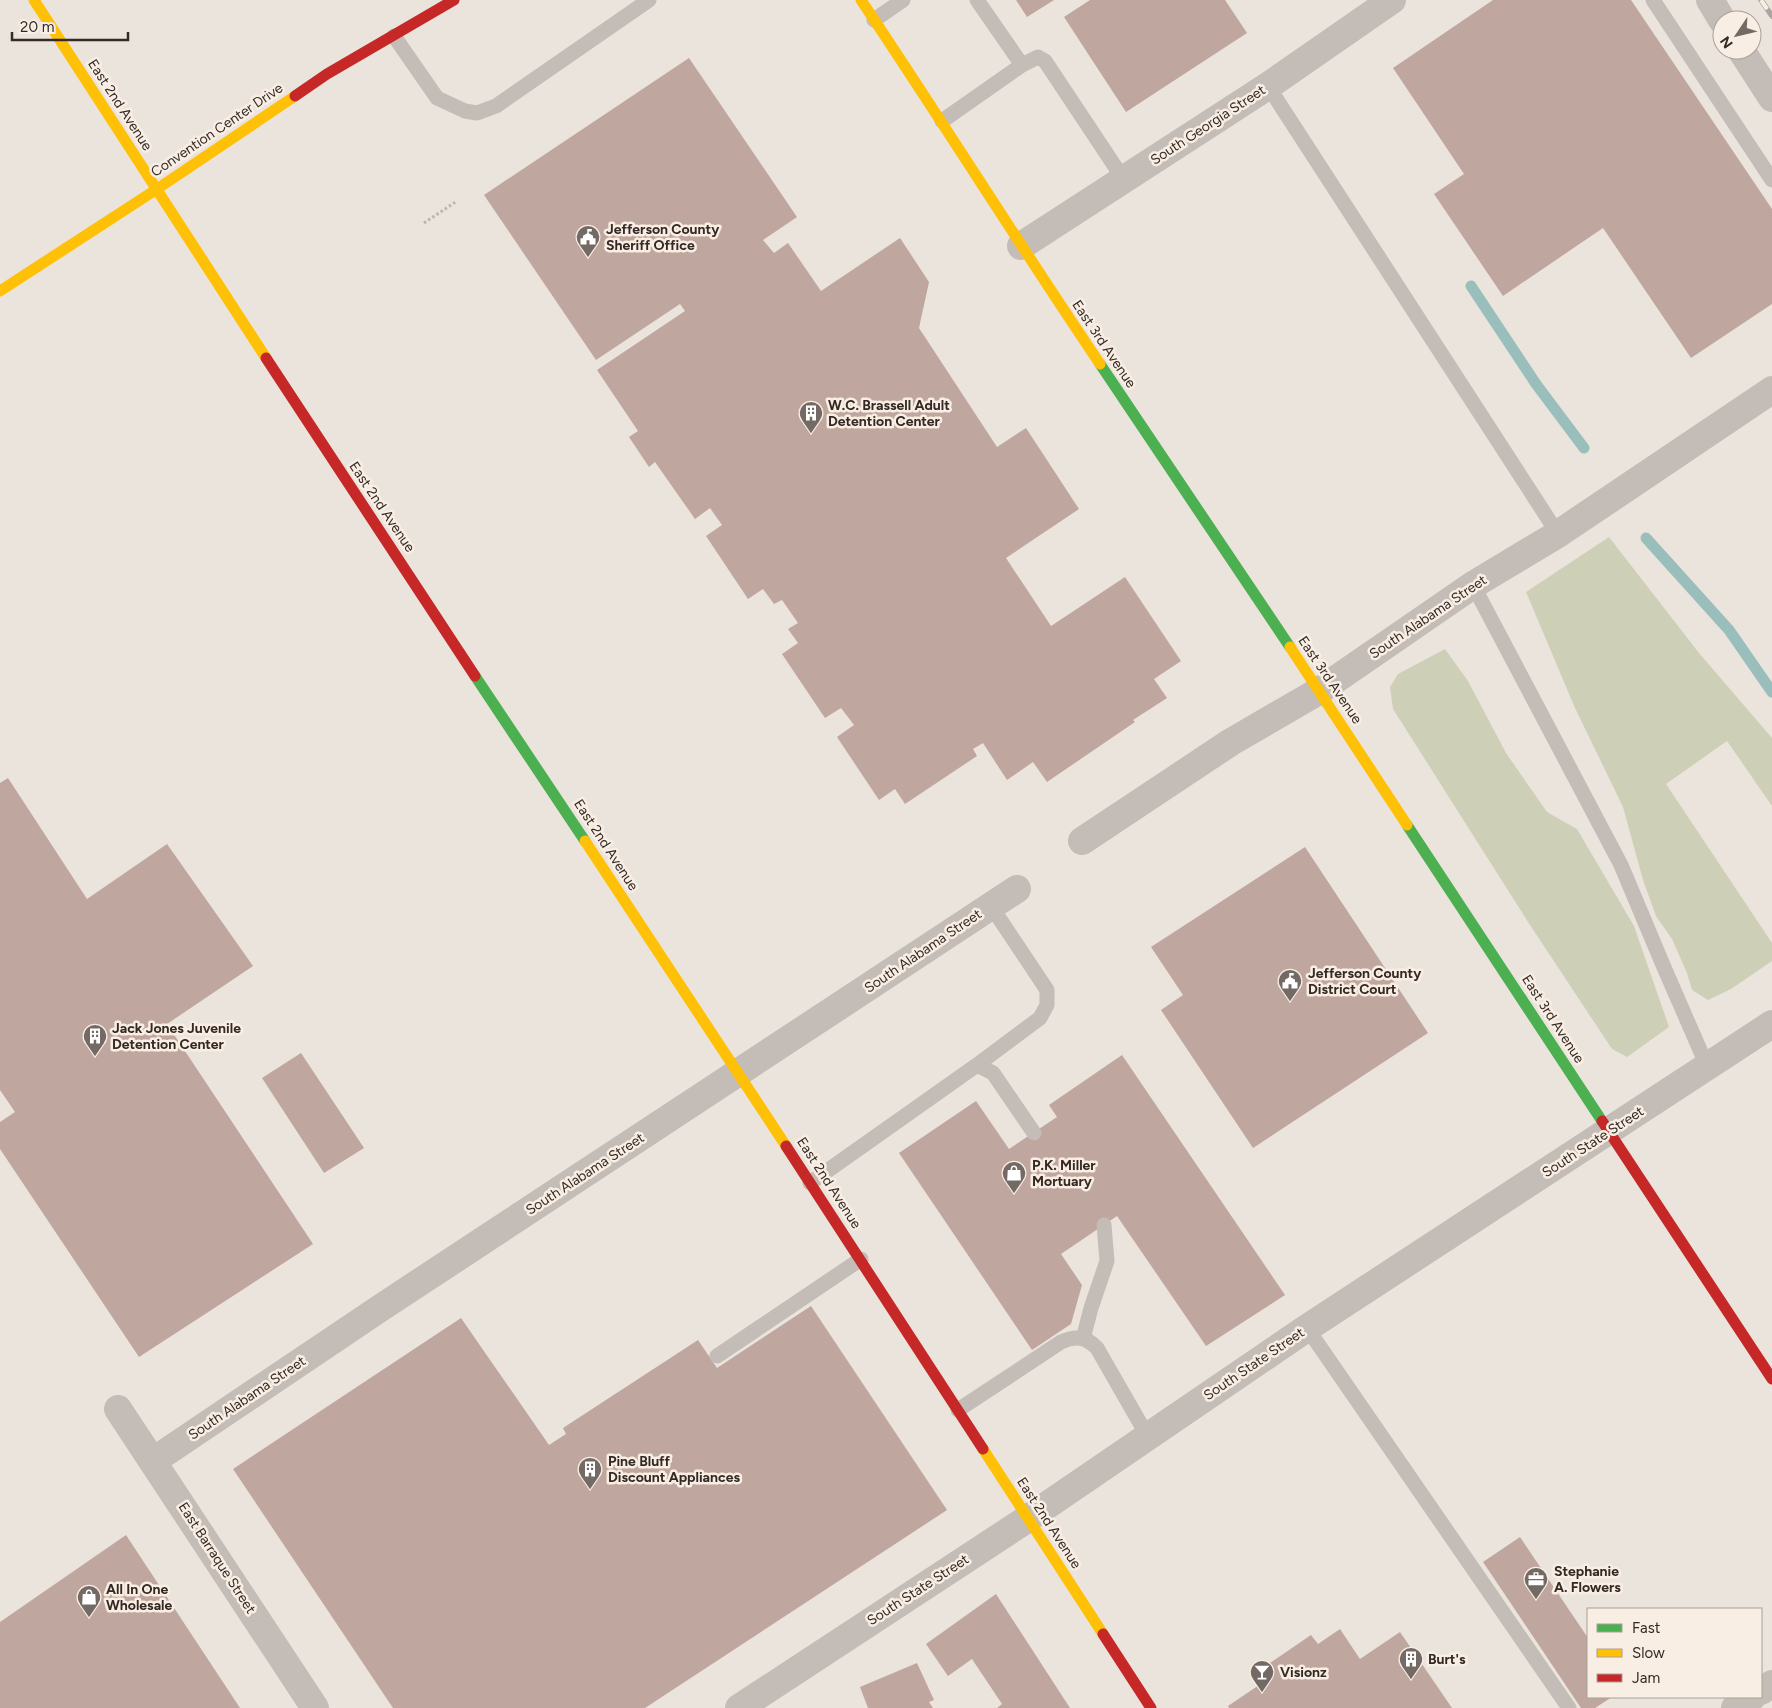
<svg xmlns="http://www.w3.org/2000/svg" width="1772" height="1708" font-family="Figtree,sans-serif">
<style>
.green{fill:#cdd0b6}
.lines{fill:none;stroke-linecap:round;stroke-linejoin:round}
.stream{stroke:#99bebb;stroke-width:11}
.building{fill:#bfa69e}
.path{stroke:#bdb4af;stroke-width:3;stroke-dasharray:2.5 2.5;stroke-linecap:butt}
.lane{stroke:#c4bcb6;stroke-width:15}
.street{stroke:#c4bcb6;stroke-width:28}
.fast{stroke:#4caf50;stroke-width:11}
.slow{stroke:#ffc107;stroke-width:11}
.jam{stroke:#c62828;stroke-width:11}
.rail-casing{stroke:#aba5a1;stroke-width:5.5}
.rail{stroke:#f9eee3;stroke-width:4;stroke-dasharray:11;stroke-linecap:butt}
.labels{text-anchor:middle;dominant-baseline:central;stroke-width:5;stroke-linejoin:round;paint-order:stroke}
.street-label{font-size:14px;fill:#342925;stroke:#f9eee3}
.poi-label{font-size:14px;font-weight:bold;fill:#342925;stroke:#f9eee3;text-anchor:start}
</style>
<rect width="100%" height="100%" fill="#ebe4dd"/>
<path class="green" d="M1609 537 1699 653 1772 738V806L1727 741 1666 784 1772 943V961L1731 989 1708 1000 1692 990 1687 973 1672 939 1656 916 1643 880 1623 807 1575 708 1526 592Z
M1445 649 1468 681 1506 753 1547 812 1577 829 1634 926 1669 1027 1627 1057 1612 1049 1528 922 1393 709 1390 687 1398 674Z"/>
<g class="lines">
<path class="stream" d="M1471 286 1536 384 1584 448
M1646 538 1729 630 1772 692"/>
</g>
<path class="building" d="M1016 0H1054L1027 17Z
M1090 0H1225L1247 33 1126 112 1064 17Z
M1493 0H1631L1772 209V304L1691 358 1603 228 1503 296 1434 194 1464 174 1393 68Z
M689 58 797 217 763 240 774 253 788 243 821 291 900 238 929 282 919 328 997 447 1026 428 1079 509 1006 558 1051 626 1125 577 1181 661 1154 679 1167 698 1133 720 1135 722 1047 782 1033 762 1007 780 983 743 973 749 977 756 905 804 895 789 879 800 837 737 854 725 841 708 825 718 782 654 798 643 788 629 798 623 782 600 774 604 763 589 748 599 706 536 722 525 710 508 695 519 655 462 649 467 629 437 638 431 597 370 685 311 680 304 596 360 484 195Z
M8 778 87 899 167 844 253 966 167 1024 313 1244 139 1357 0 1149V1122L15 1112 0 1090V783Z
M1305 847 1428 1033 1253 1148 1161 1010 1183 995 1151 947Z
M301 1053 364 1148 324 1173 262 1078Z
M1122 1055 1285 1295 1206 1346 1117 1216 1061 1254 1082 1285 1071 1324 1032 1350 899 1153 976 1101 1009 1149 1057 1117 1049 1105Z
M811 1306 947 1510 645 1708H393L233 1469 461 1318 549 1445 566 1434 563 1428 698 1340 717 1368Z
M126 1535 240 1708H0V1622Z
M1520 1537 1588 1638V1697H1612L1595 1708H1581L1483 1562Z
M996 1594 1070 1708H997L1002 1704 972 1659 948 1676 926 1644Z
M1340 1629 1360 1659 1400 1632 1452 1708H1229L1228 1706 1268 1679 1261 1669 1311 1635 1318 1644Z
M917 1663 934 1700 929 1702 933 1708H868L860 1687Z"/>
<g class="lines">
<path class="path" d="M424 223 457 201"/>
<path class="lane" d="M977 0 1022 65
M1653 0 1772 180
M874 20 903 0
M394 36 437 98 465 111 477 113 496 106 649 0
M1268 86 1558 534
M942 121 1022 65 1038 57 1045 61 1124 180
M1473 585 1621 865 1663 965 1707 1066
M977 1065 1040 1018 1047 1005V990L991 906
M810 1183 977 1065 993 1073 1034 1133
M1307 1328 1569 1708
M1083 1339 1091 1308 1107 1261 1104 1225
M717 1356 861 1259
M958 1410 1061 1342C1076 1335 1086 1337 1097 1348L1148 1437"/>
<path class="street" d="M1710 0 1722 20
M1741 50 1772 98
M1021 246 1268 86 1392 0
M1082 841 1231 742 1319 691 1473 585 1558 534 1772 390
M118 1409 315 1708
M153 1461 382 1307 1017 889
M1761 1691 1772 1684
M739 1708 1027 1519 1307 1328 1772 1024
M1735 1708 1752 1697"/>
<path class="fast" d="M1100 364 1290 647
M475 676 585 841
M1407 825 1602 1121"/>
<path class="slow" d="M34 0 266 358
M861 0C942 121 1019 244 1100 364
M0 291 157 189 295 96
M1290 647 1407 825
M585 841 786 1146
M983 1449 1103 1634"/>
<path class="jam" d="M295 96 327 74 454 0
M266 358 475 676
M1602 1121 1772 1379
M786 1146 983 1449
M1103 1634 1151 1708"/>
<g class="rail-casing">
<path id="rail" d="M1761 0 1772 16"/>
</g>
<use href="#rail" class="rail"/>
</g>
<defs>
<g id="civic-pin" transform="scale(1.25)"><path d="M0 17L-7.5 6A9.5 9.5 0 1 1 7.5 6Z" fill="#746a65" stroke="#f9eee3"/><path d="M-.6-6.5H3V-4.5H.6V-3L4-1V1h2V6H-6V1h2V-1L-.6-3ZM-1.2 2.5V6h2.4V2.5Z" fill="#fff"/></g>
<g id="building-pin" transform="scale(1.25)"><path d="M0 17L-7.5 6A9.5 9.5 0 1 1 7.5 6Z" fill="#746a65" stroke="#f9eee3"/><path d="M-4-6H4V6H1V3H-1V6H-4ZM-2.5-4.3h1.7v1.8h-1.7ZM.8-4.3h1.7v1.8H.8ZM-2.5-1h1.7V.8h-1.7ZM.8-1h1.7V.8H.8Z" fill="#fff"/></g>
<g id="shop-pin" transform="scale(1.25)"><path d="M0 17L-7.5 6A9.5 9.5 0 1 1 7.5 6Z" fill="#746a65" stroke="#f9eee3"/><path d="M-5-2.5h2.3a2.7 3.5 0 0 1 5.4 0H5L5.5 6h-11ZM-1.5-2.5h3a1.5 2.3 0 0 0-3 0Z" fill="#fff"/></g>
<g id="office-pin" transform="scale(1.25)"><path d="M0 17L-7.5 6A9.5 9.5 0 1 1 7.5 6Z" fill="#746a65" stroke="#f9eee3"/><path d="M-6-3h4V-5.5h4V-3h4V5H-6ZM-1-4.5V-3h2v-1.5ZM-6 0V1H6V0Z" fill="#fff"/></g>
<g id="bar-pin" transform="scale(1.25)"><path d="M0 17L-7.5 6A9.5 9.5 0 1 1 7.5 6Z" fill="#746a65" stroke="#f9eee3"/><path d="M-6-5H6L.8 .8V4.5H3.5V6h-7V4.5H-.8V.8Z" fill="#fff"/></g>
</defs>
<g fill-rule="evenodd">
<use href="#civic-pin" x="588" y="237"/>
<use href="#building-pin" x="811" y="413"/>
<use href="#civic-pin" x="1290" y="981"/>
<use href="#building-pin" x="95" y="1036"/>
<use href="#shop-pin" x="1014" y="1173"/>
<use href="#building-pin" x="590" y="1469"/>
<use href="#office-pin" x="1536" y="1579"/>
<use href="#shop-pin" x="89" y="1597"/>
<use href="#building-pin" x="1411" y="1659"/>
<use href="#bar-pin" x="1262" y="1672"/>
</g>
<g class="labels">
<g class="street-label">
<text transform="translate(120 105) rotate(57)">East 2nd Avenue</text>
<text transform="translate(1208 125) rotate(-33)">South Georgia Street</text>
<text transform="translate(217 130) rotate(-34)">Convention Center Drive</text>
<text transform="translate(1104 344) rotate(56)">East 3rd Avenue</text>
<text transform="translate(382 507) rotate(56)">East 2nd Avenue</text>
<text transform="translate(1428 617) rotate(-34)">South Alabama Street</text>
<text transform="translate(1330 680) rotate(56)">East 3rd Avenue</text>
<text transform="translate(606 845) rotate(57)">East 2nd Avenue</text>
<text transform="translate(923 951) rotate(-34)">South Alabama Street</text>
<text transform="translate(1553 1019) rotate(57)">East 3rd Avenue</text>
<text transform="translate(1593 1142) rotate(-33)">South State Street</text>
<text transform="translate(585 1174) rotate(-33)">South Alabama Street</text>
<text transform="translate(829 1183) rotate(57)">East 2nd Avenue</text>
<text transform="translate(1254 1364) rotate(-34)">South State Street</text>
<text transform="translate(247 1398) rotate(-34)">South Alabama Street</text>
<text transform="translate(1049 1523) rotate(57)">East 2nd Avenue</text>
<text transform="translate(217 1558) rotate(57)">East Barraque Street</text>
<text transform="translate(918 1590) rotate(-33)">South State Street</text>
</g>
<g class="poi-label">
<text x="606" y="229">Jefferson County<tspan x="606" dy="16">Sheriff Office</tspan></text>
<text x="828" y="405">W.C. Brassell Adult<tspan x="828" dy="16">Detention Center</tspan></text>
<text x="1308" y="973">Jefferson County<tspan x="1308" dy="16">District Court</tspan></text>
<text x="112" y="1028">Jack Jones Juvenile<tspan x="112" dy="16">Detention Center</tspan></text>
<text x="1032" y="1165">P.K. Miller<tspan x="1032" dy="16">Mortuary</tspan></text>
<text x="608" y="1461">Pine Bluff<tspan x="608" dy="16">Discount Appliances</tspan></text>
<text x="1554" y="1571">Stephanie<tspan x="1554" dy="16">A. Flowers</tspan></text>
<text x="106" y="1589">All In One<tspan x="106" dy="16">Wholesale</tspan></text>
<text x="1428" y="1659">Burt's</text>
<text x="1280" y="1672">Visionz</text>
</g>
</g>
<rect x="1587" y="1608" width="175" height="90" fill="#f9eee3" stroke="#aa9f97"/>
<rect x="1597" y="1624" width="25" height="8" fill="#4caf50" stroke="#aa9f97"/>
<text x="1632" y="1633" font-size="15" fill="#342925">Fast</text>
<rect x="1597" y="1649" width="25" height="8" fill="#ffc107" stroke="#aa9f97"/>
<text x="1632" y="1658" font-size="15" fill="#342925">Slow</text>
<rect x="1597" y="1674" width="25" height="8" fill="#c62828" stroke="#aa9f97"/>
<text x="1632" y="1683" font-size="15" fill="#342925">Jam</text>
<g transform="translate(1737 35) rotate(235)"><circle r="24" fill="#f9eee3" stroke="#aa9f97"/>
<path d="M0-4L9 19L0 12L-9 19Z" fill="#746a65"/>
<text y="-8" font-size="14" font-weight="bold" text-anchor="middle" fill="#342925">N</text>
</g>
<path d="M12 32v8h116v-8" fill="none" stroke="#342925" stroke-width="2.5"/>
<text x="20" y="32" font-size="15" fill="#342925" stroke="#f9eee3" stroke-width="4" paint-order="stroke">20 m</text>
</svg>
